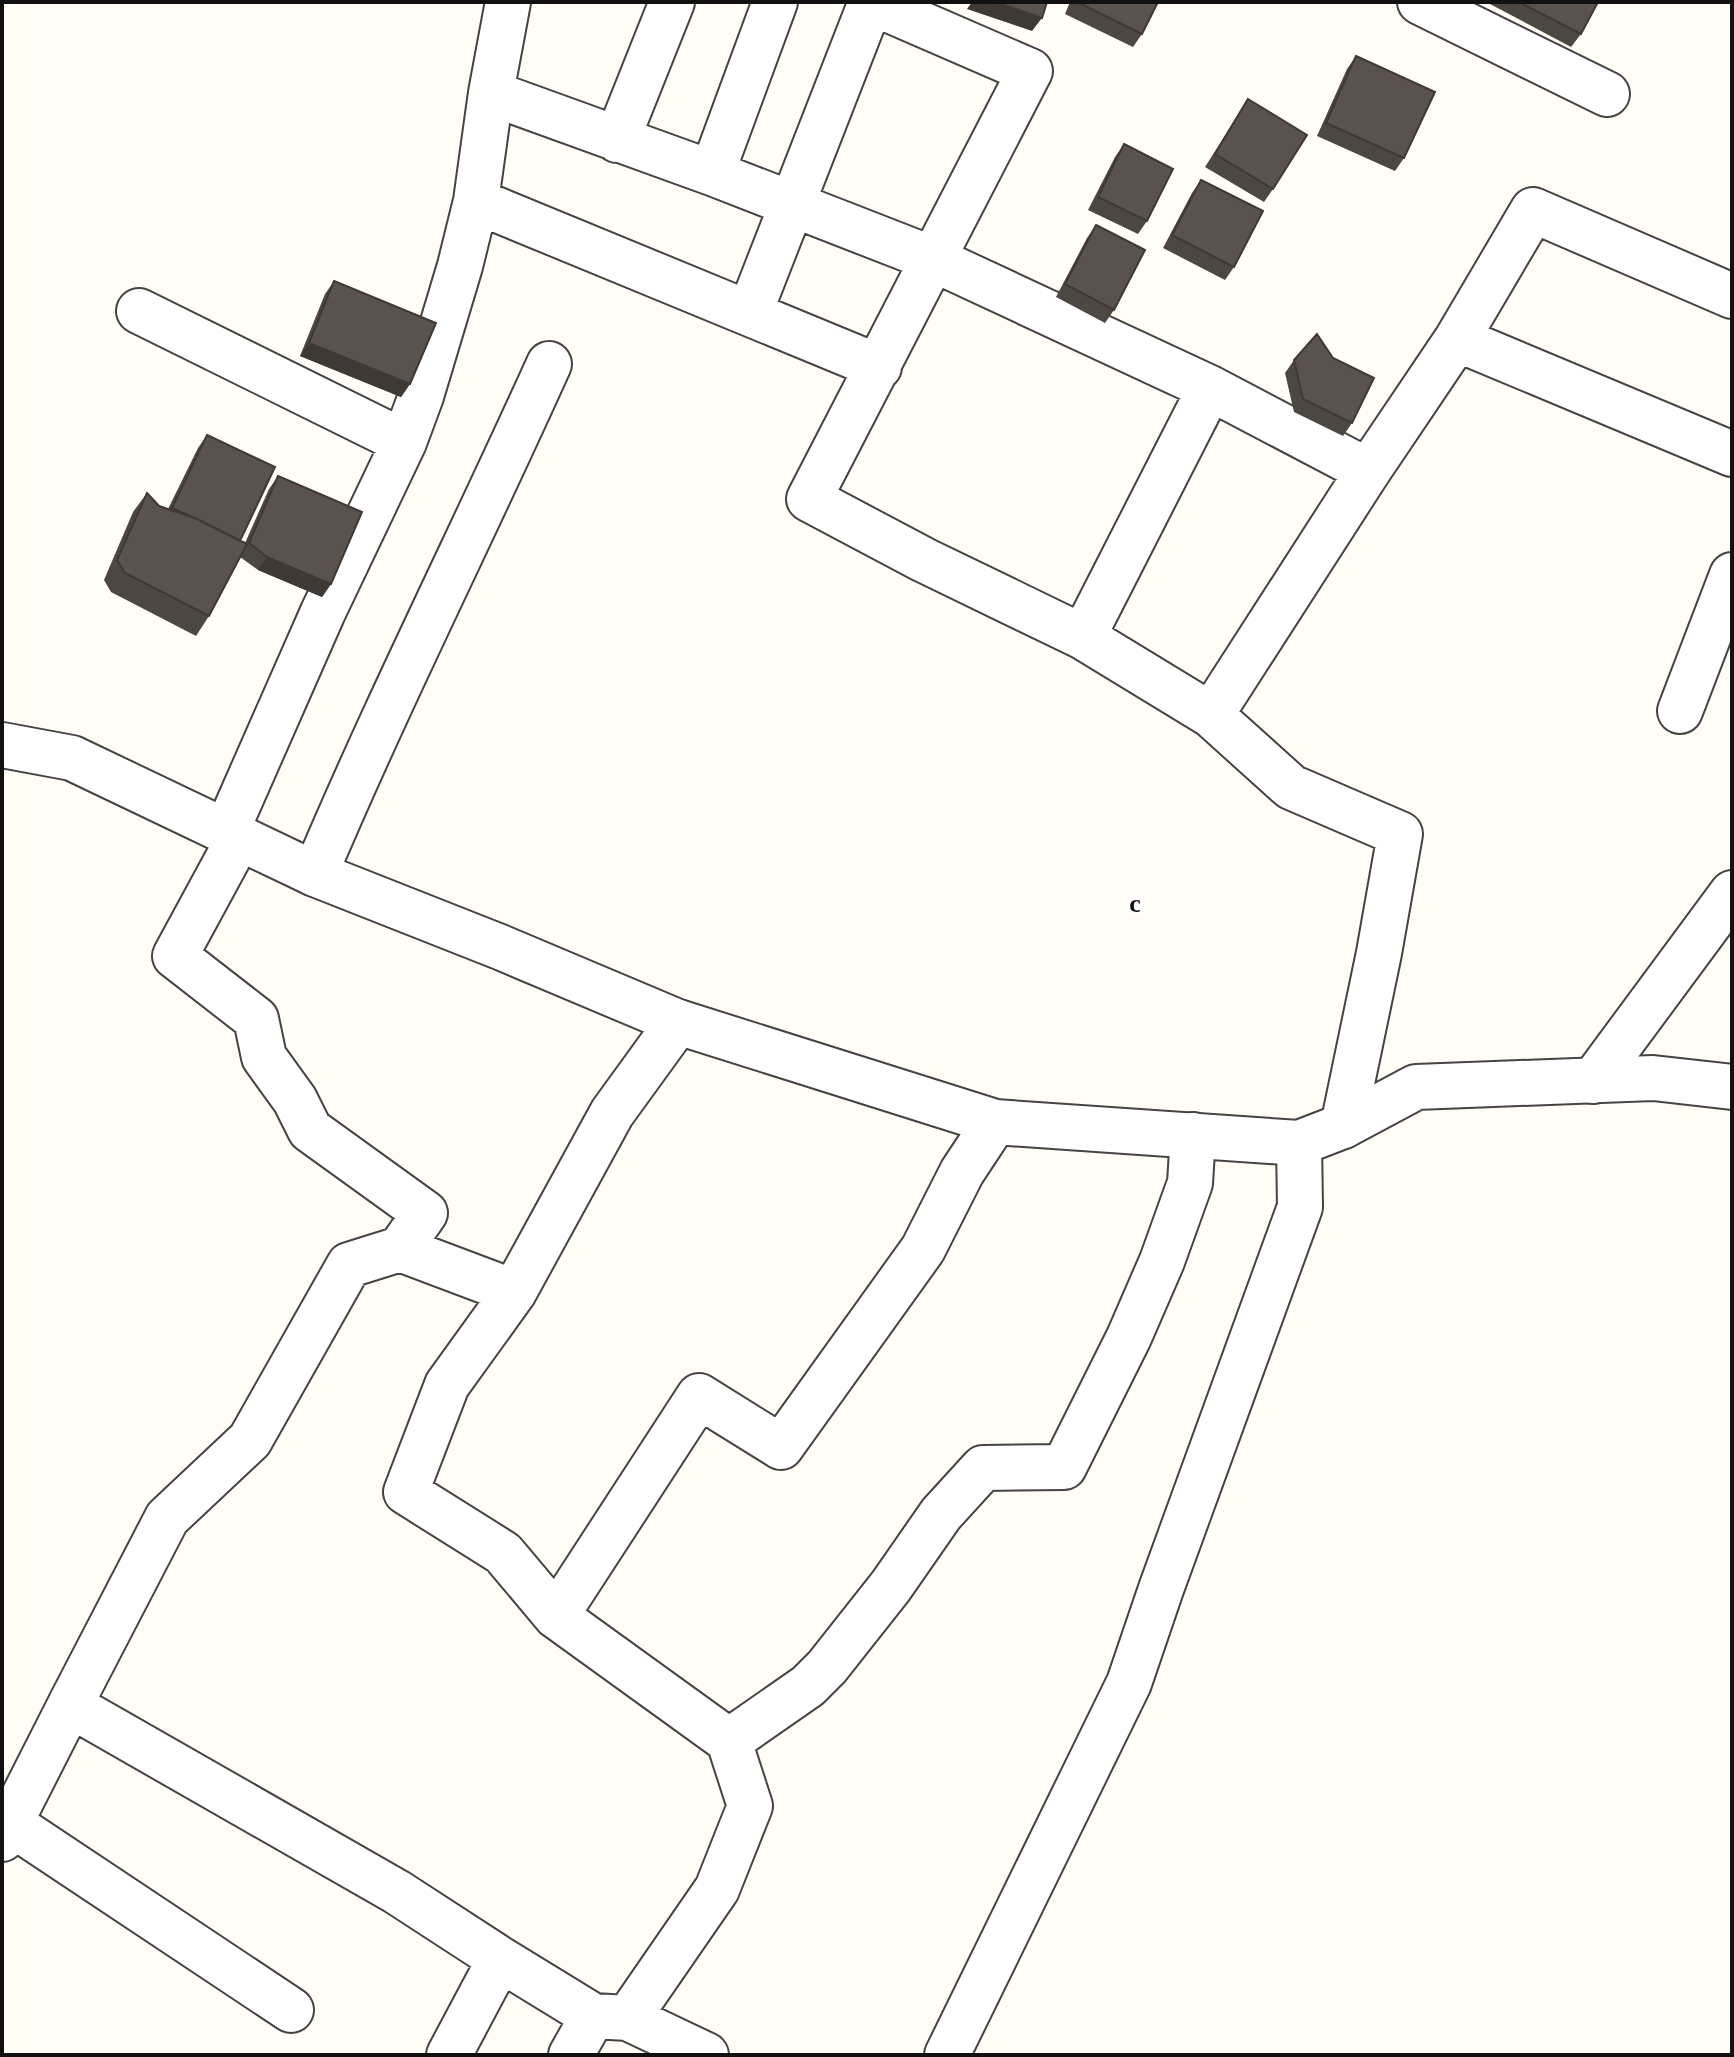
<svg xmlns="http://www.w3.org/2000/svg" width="1734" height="2057" font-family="'Times New Roman',serif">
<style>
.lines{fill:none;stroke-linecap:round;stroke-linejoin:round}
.minor-casing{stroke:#444;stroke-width:48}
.tertiary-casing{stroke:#444;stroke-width:48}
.minor{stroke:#fff;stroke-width:44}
.tertiary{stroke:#fff;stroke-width:44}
.wall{fill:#4d4742}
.shaded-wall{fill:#3f3936}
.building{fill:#5a524d;stroke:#3f3936;stroke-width:2}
.labels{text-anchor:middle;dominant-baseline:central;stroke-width:8;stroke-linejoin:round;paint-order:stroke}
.quarter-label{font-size:26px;font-weight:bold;fill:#111;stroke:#fff}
</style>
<rect width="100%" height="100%" fill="#fffdf5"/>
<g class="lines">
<g class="minor-casing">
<path id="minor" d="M1420 2 1607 94
M491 93 712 173 933 259 1210 388
M617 140 672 2
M712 173 775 2
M476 201 879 367
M139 311 404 442
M750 312 871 2 1030 71 809 499 924 560 1083 637 1211 715
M1457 339 1732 454
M1083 637 1210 388 1368 471
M1680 711 1732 575
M227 830 323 612 404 442 421 396 460 266 476 201 491 93 508 2
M239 838 175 956 256 1019 264 1057 295 1100 310 1130 425 1213 400 1249
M315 874C388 701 472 535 549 364
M678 1022 612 1113 514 1292 447 1385 406 1492 503 1553 556 1616 729 1741 750 1806 717 1889 628 2018 706 2055
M1593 1081 1732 893
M1343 1126 1379 953 1400 834 1291 787 1211 715 1368 471 1457 339 1533 210 1732 296
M514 1292 400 1249 349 1265 250 1440 167 1518 70 1705 397 1892 500 1959 593 2016 628 2018
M556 1616 699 1396 781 1447 923 1249 962 1172 995 1122
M729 1741 808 1686 827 1667 891 1586 941 1514 983 1468 1064 1467 1129 1337 1162 1261 1190 1183 1193 1135
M10 1823 291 2010
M2 1839 70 1705
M449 2055 500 1959
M571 2055 593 2016
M947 2055 1129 1683 1161 1589 1300 1207 1299 1143"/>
</g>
<g class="tertiary-casing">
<path id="tertiary" d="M2 745 72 758 315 874 500 947 678 1022 995 1122 1299 1143 1343 1126 1416 1087 1653 1078 1732 1087"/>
</g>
<use href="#minor" class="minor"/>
<use href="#tertiary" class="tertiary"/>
</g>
<path class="wall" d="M1070 2H1158L1142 34 1133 47 1065 14Z
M1491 2H1598L1581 34 1571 47 1490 4Z
M1356 56 1404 158 1395 171 1317 136 1347 69Z
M1248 99 1273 189 1264 202 1205 167Z
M1124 144 1147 221 1138 234 1088 210 1115 157Z
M1201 180 1234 267 1225 280 1163 248 1192 193Z
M1096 225 1114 310 1105 323 1056 297 1087 238Z
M334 281 410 384 401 397 300 356 325 294Z
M1294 360 1352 423 1343 436 1294 412 1285 373Z
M207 435 240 541 245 543 269 489 278 476 331 584 322 597 258 570 240 557 209 616 196 636 111 592 104 580 133 512 147 493 159 506 168 509 198 448Z"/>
<path class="shaded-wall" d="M972 2H995L1042 18 1032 31 967 9Z
M309 343 410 384 401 397 300 356Z
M267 557 331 584 322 597 258 570Z"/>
<path class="building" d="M995 2H1047L1042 18Z
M1077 2H1158L1142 34Z
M1519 2H1598L1581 34Z
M1356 56 1435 92 1404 158 1326 123Z
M1248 99 1307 135 1273 189 1215 154Z
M1124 144 1173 169 1147 221 1098 197Z
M1201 180 1263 211 1234 267 1172 235Z
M1096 225 1145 250 1114 310 1065 284Z
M334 281 436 323 410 384 309 343Z
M1317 334 1333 358 1374 378 1352 423 1303 399 1294 360Z
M207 435 275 467 240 541 197 519 172 508Z
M278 476 362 512 331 584 267 557 249 543Z
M147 493 159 506 197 519 247 544 209 616 125 573 117 560Z"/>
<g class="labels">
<g class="quarter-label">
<text x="1135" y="903">c</text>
</g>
</g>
<rect width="1734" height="2057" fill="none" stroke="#111111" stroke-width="8"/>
</svg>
